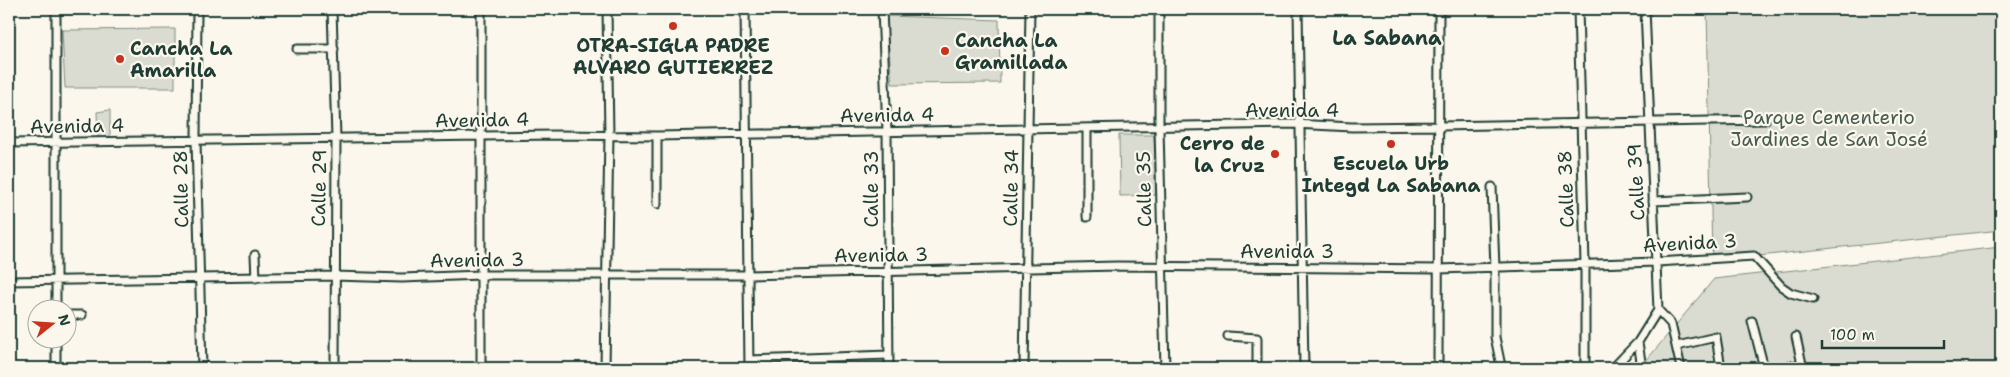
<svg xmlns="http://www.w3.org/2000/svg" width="2010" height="377" font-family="'Shantell Sans',sans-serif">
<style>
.green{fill:#dbdcd1;stroke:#7d8c82}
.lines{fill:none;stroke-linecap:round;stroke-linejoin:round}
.street-casing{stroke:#1f3d34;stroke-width:11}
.street{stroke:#fbf7ec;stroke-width:7}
.poi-dot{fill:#c8321e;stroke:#fbf7ec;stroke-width:2}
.labels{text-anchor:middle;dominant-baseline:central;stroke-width:4.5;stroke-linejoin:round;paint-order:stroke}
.poi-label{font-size:19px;font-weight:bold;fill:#1f3d34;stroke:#fbf7ec;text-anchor:start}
.street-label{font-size:19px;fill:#1f3d34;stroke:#fbf7ec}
.park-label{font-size:19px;fill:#455d53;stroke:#fbf7ec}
.neighbourhood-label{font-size:20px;font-weight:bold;fill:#1f3d34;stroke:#fbf7ec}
</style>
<rect width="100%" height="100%" fill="#fbf7ec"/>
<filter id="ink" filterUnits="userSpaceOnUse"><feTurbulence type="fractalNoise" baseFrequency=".02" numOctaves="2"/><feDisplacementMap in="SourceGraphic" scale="10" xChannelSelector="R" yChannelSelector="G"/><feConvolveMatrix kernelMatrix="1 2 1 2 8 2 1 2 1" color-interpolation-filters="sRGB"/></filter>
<g filter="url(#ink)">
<path class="green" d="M1707 9H2001V230L1712 261Z
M886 16 999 20 1000 83 892 84Z
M175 29V88H65L62 30Z
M110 110V140L98 141 97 112Z
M1119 135H1154L1156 195 1120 196Z
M2001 247V368H1640L1714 279Z"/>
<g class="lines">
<g class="street-casing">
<path id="street" d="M56 9V310
M197 9 196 140 202 368
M332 9 336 138 335 368
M481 9V368
M745 9 749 368
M882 9 887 131 889 368
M1159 9V128L1165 368
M1298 9 1304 368
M1578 9 1585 264V368
M297 49H334
M1087 129V217
M9 143 554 135 657 136 1294 124 1352 127 1440 126 1765 120
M1492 187 1495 268V337L1501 366
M1653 201 1747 197
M657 204V136
M255 255 256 278
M9 281 334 276 402 278 481 275H748L1117 266 1439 269 1657 262 1754 256 1781 286 1791 293 1813 299
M1658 310 1671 324 1681 368
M68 315H82
M1752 321 1764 368
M1228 336 1257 338V368
M56 340V368
M1638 342 1642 368
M1677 346 1716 337 1721 368
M749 360 889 355
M605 368 609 135 607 9
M1024 368 1030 9
M1438 368 1439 9
M1613 368 1638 342 1658 310 1645 9
M1779 368 1802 364 1796 337"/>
</g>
<use href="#street" class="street"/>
</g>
</g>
<g class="poi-dot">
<circle cx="673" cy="26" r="5"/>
<circle cx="945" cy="51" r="5"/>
<circle cx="120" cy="59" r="5"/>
<circle cx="1391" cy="144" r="5"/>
<circle cx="1275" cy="154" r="5"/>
</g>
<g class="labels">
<g class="poi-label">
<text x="955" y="40">Cancha La<tspan x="955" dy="22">Gramillada</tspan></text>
<text x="673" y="45" text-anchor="middle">OTRA-SIGLA PADRE<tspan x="673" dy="22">ALVARO GUTIERREZ</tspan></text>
<text x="130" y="48">Cancha La<tspan x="130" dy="22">Amarilla</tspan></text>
<text x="1265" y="143" text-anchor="end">Cerro de<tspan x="1265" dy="22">la Cruz</tspan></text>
<text x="1391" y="163" text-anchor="middle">Escuela Urb<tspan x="1391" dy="22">Integd La Sabana</tspan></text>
</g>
<g class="street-label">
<text x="1292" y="110">Avenida 4</text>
<text transform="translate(887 115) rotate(-1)">Avenida 4</text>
<text transform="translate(482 120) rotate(-1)">Avenida 4</text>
<text transform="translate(77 126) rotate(-1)">Avenida 4</text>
<text transform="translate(1636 182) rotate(-93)">Calle 39</text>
<text transform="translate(319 188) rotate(-89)">Calle 29</text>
<text transform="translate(1011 188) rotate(-89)">Calle 34</text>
<text transform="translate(181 189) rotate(-91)">Calle 28</text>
<text transform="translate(871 189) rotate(-90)">Calle 33</text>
<text transform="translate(1144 189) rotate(-91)">Calle 35</text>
<text transform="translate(1566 189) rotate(-92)">Calle 38</text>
<text transform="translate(1690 243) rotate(-3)">Avenida 3</text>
<text x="1287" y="251">Avenida 3</text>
<text transform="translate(881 255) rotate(-1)">Avenida 3</text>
<text transform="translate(477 260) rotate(-1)">Avenida 3</text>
</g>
<g class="park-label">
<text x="1829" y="117">Parque Cementerio<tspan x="1829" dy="22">Jardines de San José</tspan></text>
</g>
<g class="neighbourhood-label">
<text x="1387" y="38">La Sabana</text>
</g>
</g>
<rect width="2010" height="377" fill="none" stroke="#fbf7ec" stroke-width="30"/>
<rect x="15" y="15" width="1980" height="347" fill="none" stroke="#1f3d34" stroke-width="2" filter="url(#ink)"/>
<g transform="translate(52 324) rotate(73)"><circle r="24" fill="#fbf7ec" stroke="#a3ada2"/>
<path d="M0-4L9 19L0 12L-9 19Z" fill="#c8321e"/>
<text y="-8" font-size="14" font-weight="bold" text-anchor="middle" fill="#1f3d34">N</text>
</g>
<path d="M1822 340v8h122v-8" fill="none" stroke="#1f3d34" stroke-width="2.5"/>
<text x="1830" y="340" font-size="15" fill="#1f3d34" stroke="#fbf7ec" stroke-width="4" paint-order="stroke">100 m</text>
</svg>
